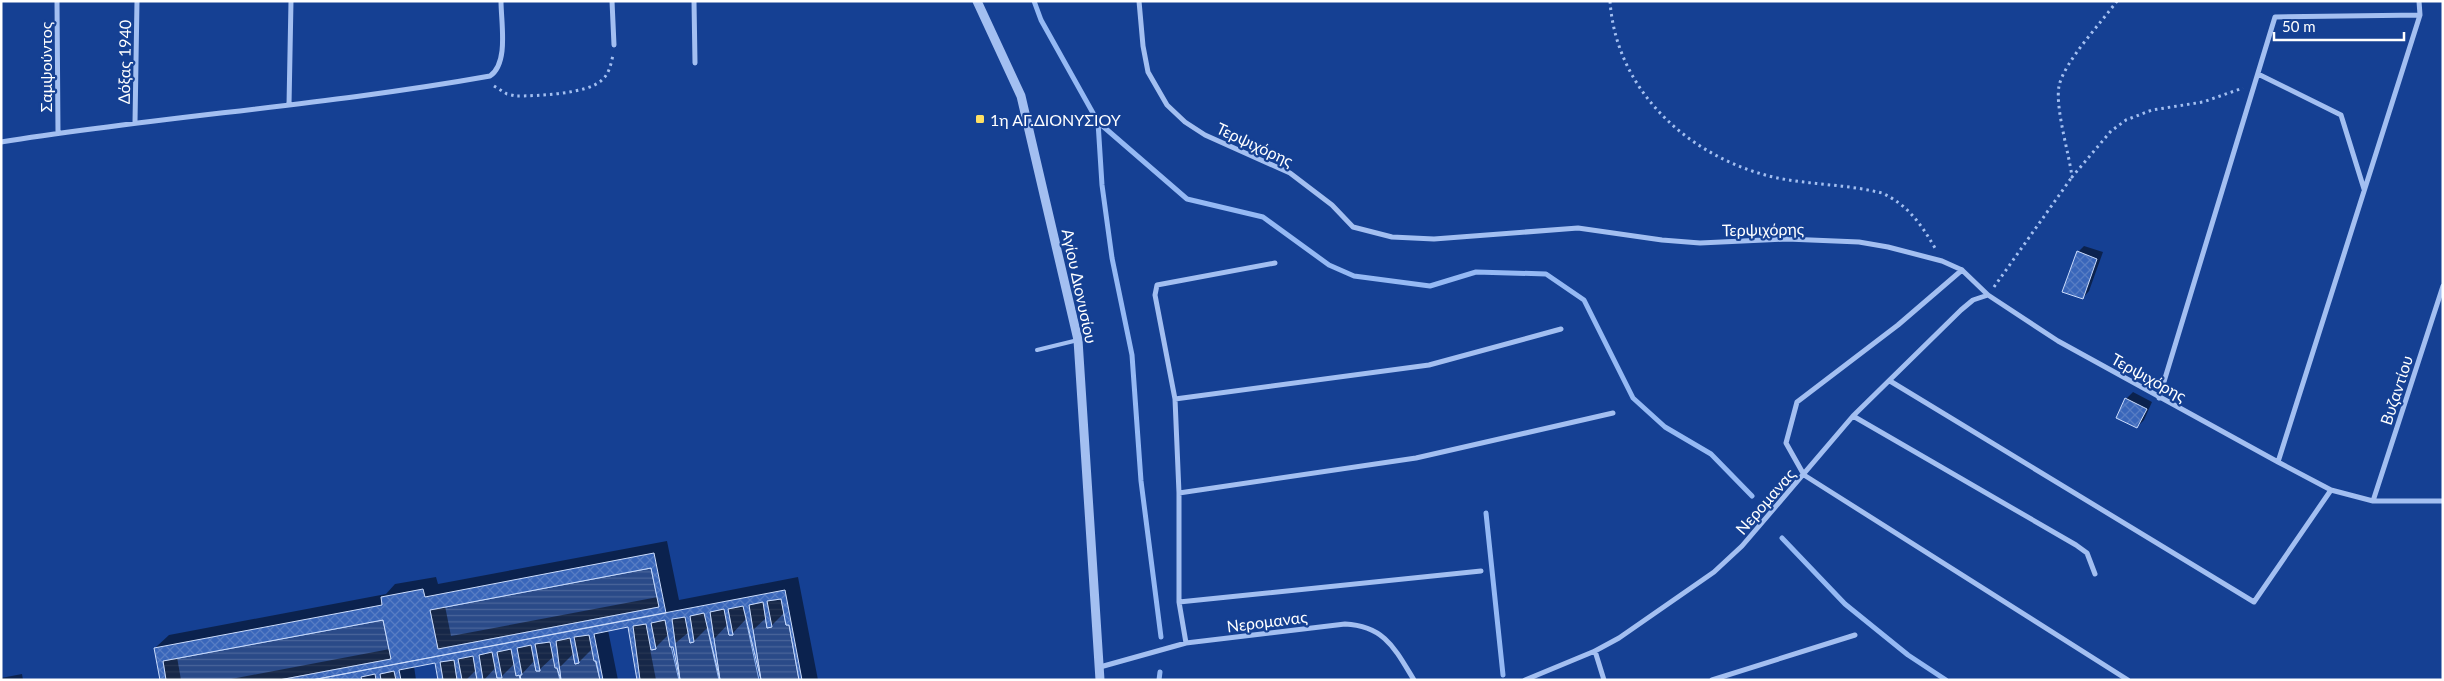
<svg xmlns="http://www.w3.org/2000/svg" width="2444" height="681" font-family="Lato,sans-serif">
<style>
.water{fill:url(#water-rules);stroke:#95b9f4}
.shadow{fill:#0007;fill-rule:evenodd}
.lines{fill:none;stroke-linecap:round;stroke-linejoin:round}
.stream{stroke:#95b9f4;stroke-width:5}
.building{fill:url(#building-cross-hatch);stroke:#cbdcfc;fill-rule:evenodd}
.path{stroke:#a3bff1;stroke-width:3;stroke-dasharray:2.5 4;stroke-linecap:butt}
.service{stroke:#a3bff1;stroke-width:4}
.minor{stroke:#a3bff1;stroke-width:5}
.tertiary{stroke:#a3bff1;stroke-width:9}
.poi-dot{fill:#ffe064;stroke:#154093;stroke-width:2}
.labels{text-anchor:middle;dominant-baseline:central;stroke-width:4.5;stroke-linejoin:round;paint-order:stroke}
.street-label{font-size:16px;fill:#fff;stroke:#154093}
.poi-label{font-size:16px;fill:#fff;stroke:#154093;text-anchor:start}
</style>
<defs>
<pattern id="water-rules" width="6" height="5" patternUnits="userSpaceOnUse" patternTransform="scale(1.25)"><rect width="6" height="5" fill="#2a4a88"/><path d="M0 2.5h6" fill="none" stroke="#4a659a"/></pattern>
<pattern id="building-cross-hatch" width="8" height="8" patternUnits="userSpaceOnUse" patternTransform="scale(1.25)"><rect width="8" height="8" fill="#3966ba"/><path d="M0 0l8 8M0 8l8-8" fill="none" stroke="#577dc4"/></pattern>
</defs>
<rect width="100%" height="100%" fill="#154093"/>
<path class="water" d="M651 568 659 607 438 649 430 610Z
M781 599 786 625H789L799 680H761L749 605 763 602 767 628 771 627 767 601Z
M743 606 759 680H720L710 612 724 609 729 635H733L728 609Z
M704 613 719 680H680L672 619 685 617 690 643 694 641 690 616Z
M383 620 391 659 279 680H166L163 661Z
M665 620 679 680H640L633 626 646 624 652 650 656 649 651 623Z
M589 635 600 680H561L556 641 570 638 575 664 579 663 574 637Z
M550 642 560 680H521L520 675 522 674 517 648 531 645 536 671H540L535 644Z
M511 649 517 676 519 675 520 680H483L479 655 492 652 497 678H501L497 652Z
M473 656 477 680H462L458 659Z
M454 660 457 680H443L440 662Z
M394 671 396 680H381L380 674Z"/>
<path class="shadow" d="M2084 246 2103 252 2089 291 2083 298 2078 252Z
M2133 392 2152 402 2144 420 2137 427 2126 399Z
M667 541 679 600 798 577 818 680H800L790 623 785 612 771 626 767 617 753 630 749 631 746 619 732 634 728 624 715 638H710L708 627 694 641H691L689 632 672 646 669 634 655 648 650 649 656 680H639L629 626 608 630 618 680H601L593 648 579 662 574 653 561 666 556 667 554 656 540 669 537 670 535 660 522 674H517L515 663 501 677 496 667 484 680H478L476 670 466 680H439L436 662 414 666 416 680H226L390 649 384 618 177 657 181 680H162L155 648 169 635 386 594 395 584 436 577 438 584ZM652 567 658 597 451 636 445 606Z
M22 674 23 680H1V678Z"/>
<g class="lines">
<path class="stream" d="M1034 1 1041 20 1098 122 1102 185 1112 258 1132 355 1141 481 1161 637
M1098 122 1187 199 1263 217 1329 265 1354 276 1430 286 1476 272 1546 274 1584 300 1633 398 1665 427 1711 454 1752 496
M1486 513 1503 675
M1782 538 1845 604 1908 655 1946 680
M1159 680 1160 672"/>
</g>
<path class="building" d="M2077 251 2097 259 2083 299 2062 292Z
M2125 398 2147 409 2137 428 2116 418Z
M654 553 666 613 312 680H279L391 659 383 620 163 661 166 680H160L154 648 382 605 381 597 423 589 425 597ZM651 568 659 607 438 649 430 610Z
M785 590 802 680H799L789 625H786L781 599 767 601 772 627 767 628 763 602 749 605 761 680 743 606 728 609 733 635H729L724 609 710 612 720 680 704 613 690 616 694 642 690 643 685 617 672 619 680 680 673 647H670L665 620 651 623 656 649 651 650 646 624 633 626 640 680H637L628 627 594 634 603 680H600L596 661H594L589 635 574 637 579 663 575 664 570 638 556 641 561 680 557 668H555L550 642 535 644 540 671H536L531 645 517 648 522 675H520L521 680 519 675 516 676 511 649 497 652 502 678H497L492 652 479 655 483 680H477L473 656 458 659 462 680H457L454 660 440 662 443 680H438L435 663 399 670 401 680H396L394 671 380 674 381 680H376L375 674 361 677 362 680H312Z"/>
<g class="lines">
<path class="path" d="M1610 1C1616 91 1689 157 1773 177 1809 185 1846 184 1882 193 1908 205 1921 224 1935 248
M2117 1C2101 23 2064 62 2059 86 2055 108 2069 153 2072 177L2111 131 2126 120 2152 110 2203 102 2243 88
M494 86 507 94 516 96C536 96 588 94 602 80 609 74 611 64 613 55
M1994 287 2072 177"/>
<path class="service" d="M1037 350 1078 340"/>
<path class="minor" d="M57 1 58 133
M612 1 614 45
M694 1 695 63
M1139 1 1143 46 1148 72 1167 105 1185 122 1205 135 1290 173 1332 205 1353 227 1392 237 1434 239 1578 228 1662 240 1700 243 1787 239 1859 242 1888 247 1942 261 1962 270 1988 295 2058 341 2278 462 2331 490 2373 501H2443
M2258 74 2341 115 2364 189
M289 105 291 1
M135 122 137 1
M1 142C164 116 328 105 490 76 509 63 501 23 501 1
M1962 270 1898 325 1797 402 1786 443 1804 475 2128 680
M1890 381 2254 602 2331 490
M2159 398 2275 17 2420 15
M1175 399 1429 365 1561 329
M1853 416 2076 545 2087 553 2095 574
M2278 462 2420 15 2419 1
M1179 493 1416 458 1613 413
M2373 501 2443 286
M1179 602 1481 571
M1186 643 1179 602V493L1175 399 1155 295 1157 285 1275 263
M1595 651 1604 680
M1100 667 1186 643 1345 624C1385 626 1395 649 1414 680
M1525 680 1595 651 1619 638 1714 572 1742 546 1853 416 1961 310 1973 300 1988 295
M1712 680 1855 635"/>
<path class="tertiary" d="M977 1 1021 96 1078 340 1100 680"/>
</g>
<rect class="poi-dot" x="975" y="114" width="10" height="10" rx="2.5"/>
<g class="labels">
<g class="street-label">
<text transform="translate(124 62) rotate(-89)">Δόξας 1940</text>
<text transform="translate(45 67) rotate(-90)">Σαμψούντος</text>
<text transform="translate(1255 144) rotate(25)">Τερψιχόρης</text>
<text transform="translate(1763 229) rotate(-1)">Τερψιχόρης</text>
<text transform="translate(1080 286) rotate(78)">Αγίου Διονυσίου</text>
<text transform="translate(2149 377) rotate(29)">Τερψιχόρης</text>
<text transform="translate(2396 390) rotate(-72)">Βυζαντίου</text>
<text transform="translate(1765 501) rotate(-49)">Νερομανας</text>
<text transform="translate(1267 621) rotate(-7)">Νερομανας</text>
</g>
<g class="poi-label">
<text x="990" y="119">1η ΑΓ.ΔΙΟΝΥΣΙΟΥ</text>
</g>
</g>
<rect width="2444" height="681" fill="none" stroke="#ffffff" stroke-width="5"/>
<path d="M2274 32v8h130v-8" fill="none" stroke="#ffffff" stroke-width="2.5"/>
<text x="2282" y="32" font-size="15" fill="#ffffff" stroke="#154093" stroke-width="4" paint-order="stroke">50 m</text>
</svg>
